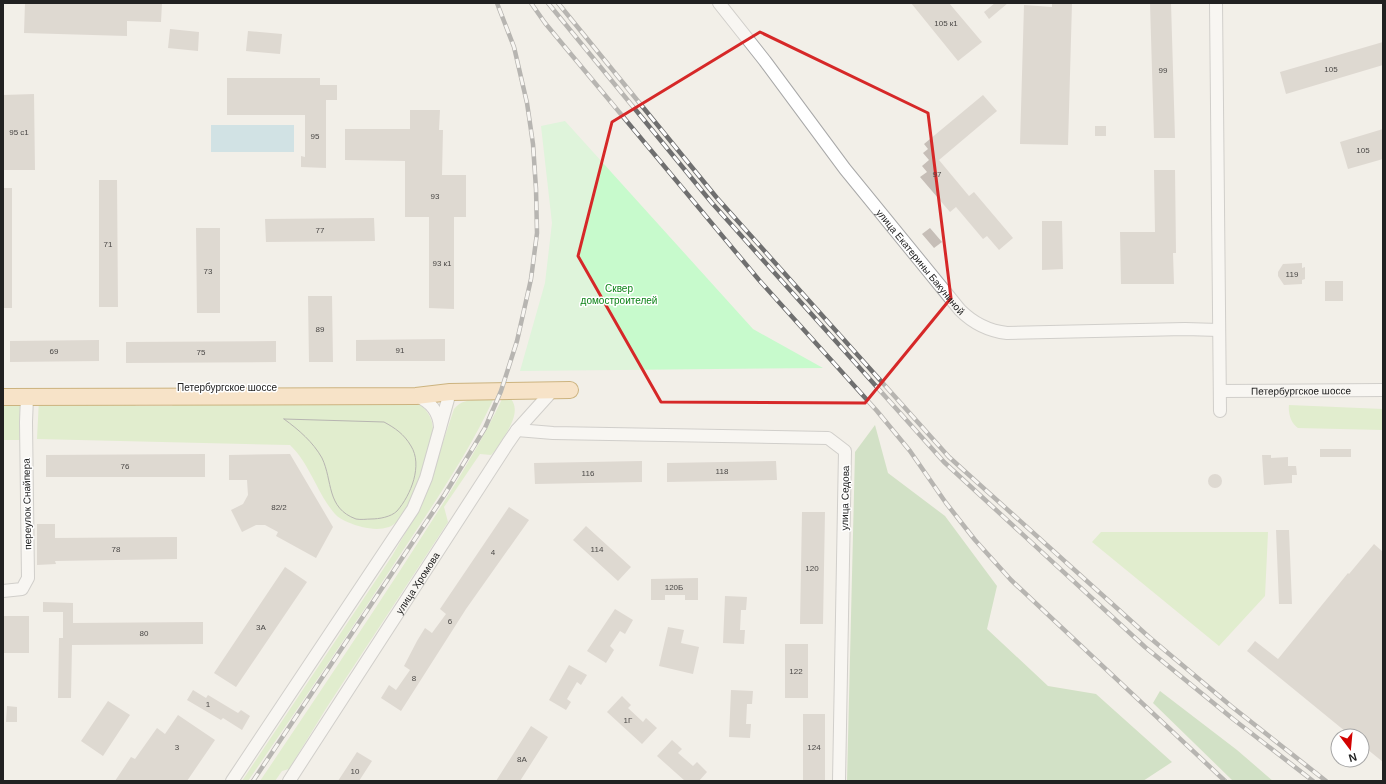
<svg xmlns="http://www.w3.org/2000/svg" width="1386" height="784" font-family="Arial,sans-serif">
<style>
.grass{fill:#ccebaf}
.forest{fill:#acd09d}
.park{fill:#c7facc}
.water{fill:#a9d2df}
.building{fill:#c6beb7}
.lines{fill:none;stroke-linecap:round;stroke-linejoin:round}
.minor-casing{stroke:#a8a8a8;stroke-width:14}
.major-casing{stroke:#9e6b01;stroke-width:18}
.minor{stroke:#fff;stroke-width:12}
.major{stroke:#fcd6a3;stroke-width:16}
.tram{stroke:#6f6f6f;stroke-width:1}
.rail-casing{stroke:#6f6f6f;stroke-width:4.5}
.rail{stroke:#fff;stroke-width:3;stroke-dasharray:9;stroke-linecap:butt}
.marked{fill:none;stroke:#d62828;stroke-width:3;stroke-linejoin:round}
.labels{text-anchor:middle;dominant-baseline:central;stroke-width:3;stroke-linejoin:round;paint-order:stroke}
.number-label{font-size:8px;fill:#4a4846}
.street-label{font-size:10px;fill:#212121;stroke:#fff}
.park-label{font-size:10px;fill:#0c8317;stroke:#fff}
</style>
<rect width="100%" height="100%" fill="#f2efe8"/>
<path class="grass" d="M213 398 217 405 420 404C429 413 433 419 433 432 428 452 410 520 389 527 380 530 371 529 362 527 354 525 340 520 335 514 317 493 310 464 290 445L37 439 39 399H130L136 406H172L176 399Z
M502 399H511C523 414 503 437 495 451L491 455 480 454 444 507 448 522 327 707 289 769 282 771 275 781H260C308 710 356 638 403 566 438 511 474 458 502 399Z
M493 400C467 456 432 506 398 558 349 633 299 707 248 781H242L392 556 413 520 427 490 454 409C463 397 479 400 493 400Z
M3 402H22L20 440H3Z
M1289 405 1383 409V430L1298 428C1291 424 1288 413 1289 405Z
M1101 532H1268L1265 596 1219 646 1092 542Z"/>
<path class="forest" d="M875 425 888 473 945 516 997 586 987 629 1048 686 1096 694 1172 762 1143 781H847L855 452Z
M1160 691 1237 750 1273 781H1233L1153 703Z"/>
<path class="park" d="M565 121 753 329 823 368 520 371 545 283 552 223 541 126Z"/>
<path class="water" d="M211 125H294V152H211Z"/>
<path class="building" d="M25 3H162L161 22 127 21V36L24 33Z
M911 3H949L982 42 958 61Z
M995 3H1008L989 19 984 12Z
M1052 3H1072L1068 145 1020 144 1024 5 1052 7Z
M1150 3H1171L1175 138H1154Z
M170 29 199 32 198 51 168 48Z
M248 31 282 34 280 54 246 51Z
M1383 42V65L1286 94 1280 72Z
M227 78H320V85H337V100H326V168L301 167V156L305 157V115H227Z
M34 94 35 170H3V95Z
M983 95 997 111 939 160 969 196 974 192 1013 238 999 250 987 236 983 239 956 207 950 212 920 177 927 172 922 166 929 160 923 153 928 149 924 144Z
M410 110H440L439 130H443L442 175H466V217H454V309L429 308V217H405V161L345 160V129H410Z
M1095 126H1106V136H1095Z
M1383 129V159L1348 169 1340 142Z
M1154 170H1175L1176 253H1173L1174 284H1121L1120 232H1155Z
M99 180H117L118 307H99Z
M3 188H12V308H3Z
M374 218 375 241 266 242 265 219Z
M1042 221H1062L1063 269 1042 270Z
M196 228H220V313H197Z
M930 228 942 242 934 248 922 234Z
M1302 263V268L1305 267V279L1302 280V284L1284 285 1278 276V272L1283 264Z
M1325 281H1343V301H1325Z
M308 296H332L333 362H309Z
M445 339V361H356V340Z
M99 340V361L10 362V341Z
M276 341V362L126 363V342Z
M1320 449H1351V457H1320Z
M205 454V477H46V455Z
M290 454 333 527 316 558 276 536 278 532 265 525H256L242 532 231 510 243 504 248 495 247 480H229V455Z
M1262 455H1271V458L1288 457V466H1296L1297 475H1292V483L1264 485Z
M642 461V482L535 484 534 463Z
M776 461 777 480 667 482V463Z
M1208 481a7 7 0 1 1 14 0a7 7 0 1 1-14 0Z
M509 507 529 520 466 609 401 711 381 698 389 685 396 690 410 670 404 666 417 641 425 628 432 633 446 614 440 609Z
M802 512H825L823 624H800Z
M37 524H55V538L177 537V559L55 561 56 564 37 565Z
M586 526 631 567 618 581 573 540Z
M1276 530H1289L1292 604H1279Z
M1374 544 1383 552V762L1362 745V736H1351L1247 651 1255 641 1278 659 1348 573 1349 574Z
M285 567 307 582 236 687 214 673Z
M698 578V600H685V595H665V600H651V579Z
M725 596 747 597 746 610H741L740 630H745L744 644 723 643Z
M43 602 73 603V623L203 622V644L72 645 71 698H58L59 638H63V612H43Z
M615 609 633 620 625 634 620 631 610 646 614 650 606 663 587 651Z
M3 616H29V653H3Z
M668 627 684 630 681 643 699 647 693 674 659 666Z
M785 644H808V698H785Z
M569 665 587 675 581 685 577 682 567 699 571 702 566 710 549 700Z
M193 690 206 698 208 695 238 713 241 710 250 716 242 730 223 718 221 720 187 700Z
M731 690 753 691 752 704H747L746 724H751L750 738 729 737Z
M622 696 631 705 628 708 643 722 646 718 657 728 642 744 607 712Z
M108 701 130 715 103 756 81 741Z
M7 706 17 707V722H6Z
M803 714H825V781H803Z
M178 715 215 740 187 781H115L131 757 135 759 157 728 165 734Z
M531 726 548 737 520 781H496Z
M672 740 682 749 678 753 693 766 697 762 707 772 699 781H685L657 756Z
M357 752 372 761 359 781H338Z"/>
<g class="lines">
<g class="minor-casing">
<g id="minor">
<path id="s1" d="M719 3 765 61 845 169 960 310C973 323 989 331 1007 333L1185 329 1219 330"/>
<path d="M1216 3 1220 411"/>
<path id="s2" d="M1220 391 1383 390"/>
<path d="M416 396C430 401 439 412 440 427"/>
<path d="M517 430 553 433 828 438 845 451 839 781"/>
<path d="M3 591 22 589 28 578 26 422 27 397"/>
<path d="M232 781 413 509 426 478 450 392"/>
<path id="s3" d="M289 781 508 443 517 430 553 390"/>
</g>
</g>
<g class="major-casing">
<path id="major" d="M3 397 416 396 450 392 570 390"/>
</g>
<use href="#minor" class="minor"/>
<use href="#major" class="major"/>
<path class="tram" d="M284 419 384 422C395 428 404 434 411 446 423 465 411 495 397 511 391 517 379 519 371 519 367 519 361 520 356 519 326 508 333 481 322 458 313 442 299 430 284 419Z"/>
<g class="rail-casing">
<path id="rail" d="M531 3 545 23 759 280 877 411 910 451 946 503 975 540 1011 580 1225 781
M548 3 712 203 944 462 1145 647 1233 719 1313 781
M558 3 717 198 949 457 1149 637 1231 706 1326 781
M253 781 445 494 485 428 501 391 517 341 531 279 537 233 536 189 533 144 527 103 514 47 497 3"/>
</g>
<use href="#rail" class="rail"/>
</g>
<path d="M0 0H1386V784H0ZM760 32 928 113 951 298 865 403 661 402 578 256 612 122Z" fill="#f2efe8" fill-opacity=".55" fill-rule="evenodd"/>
<path class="marked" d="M760 32 928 113 951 298 865 403 661 402 578 256 612 122Z"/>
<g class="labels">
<g class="number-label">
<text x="946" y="23">105 к1</text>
<text x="1331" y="69">105</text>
<text x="1163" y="70">99</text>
<text x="19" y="132">95 с1</text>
<text x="315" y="136">95</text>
<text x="1363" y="150">105</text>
<text x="937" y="174">97</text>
<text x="435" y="196">93</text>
<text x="320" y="230">77</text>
<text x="108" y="244">71</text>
<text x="442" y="263">93 к1</text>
<text x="208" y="271">73</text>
<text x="1292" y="274">119</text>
<text x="320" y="329">89</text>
<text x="400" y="350">91</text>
<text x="54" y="351">69</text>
<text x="201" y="352">75</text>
<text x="125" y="466">76</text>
<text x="722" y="471">118</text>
<text x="588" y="473">116</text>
<text x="279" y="507">82/2</text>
<text x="116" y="549">78</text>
<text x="597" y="549">114</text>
<text x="493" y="552">4</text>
<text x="812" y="568">120</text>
<text x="674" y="587">120Б</text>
<text x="450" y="621">6</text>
<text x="261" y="627">3А</text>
<text x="144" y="633">80</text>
<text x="796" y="671">122</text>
<text x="414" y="678">8</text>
<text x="208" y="704">1</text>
<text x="628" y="720">1Г</text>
<text x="177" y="747">3</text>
<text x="814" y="747">124</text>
<text x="522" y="759">8А</text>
<text x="355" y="771">10</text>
</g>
<g class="street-label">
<text stroke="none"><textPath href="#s1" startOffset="328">улица Екатерины Бакуниной</textPath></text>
<text x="227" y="387">Петербургское шоссе</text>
<text stroke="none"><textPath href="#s2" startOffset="81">Петербургское шоссе</textPath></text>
<text transform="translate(845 498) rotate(-89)">улица Седова</text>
<text transform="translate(27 504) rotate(-91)">переулок Снайпера</text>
<text stroke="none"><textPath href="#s3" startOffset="236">улица Хромова</textPath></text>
</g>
<g class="park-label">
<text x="619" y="288">Сквер<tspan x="619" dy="12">домостроителей</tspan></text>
</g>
</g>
<rect width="1386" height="784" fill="none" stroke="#212121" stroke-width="8"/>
<g transform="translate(1350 748) rotate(164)"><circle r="19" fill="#ffffff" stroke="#a6a6a6"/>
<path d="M0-3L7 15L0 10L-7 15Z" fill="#d20201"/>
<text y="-6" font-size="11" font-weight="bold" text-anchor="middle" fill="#212121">N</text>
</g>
</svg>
